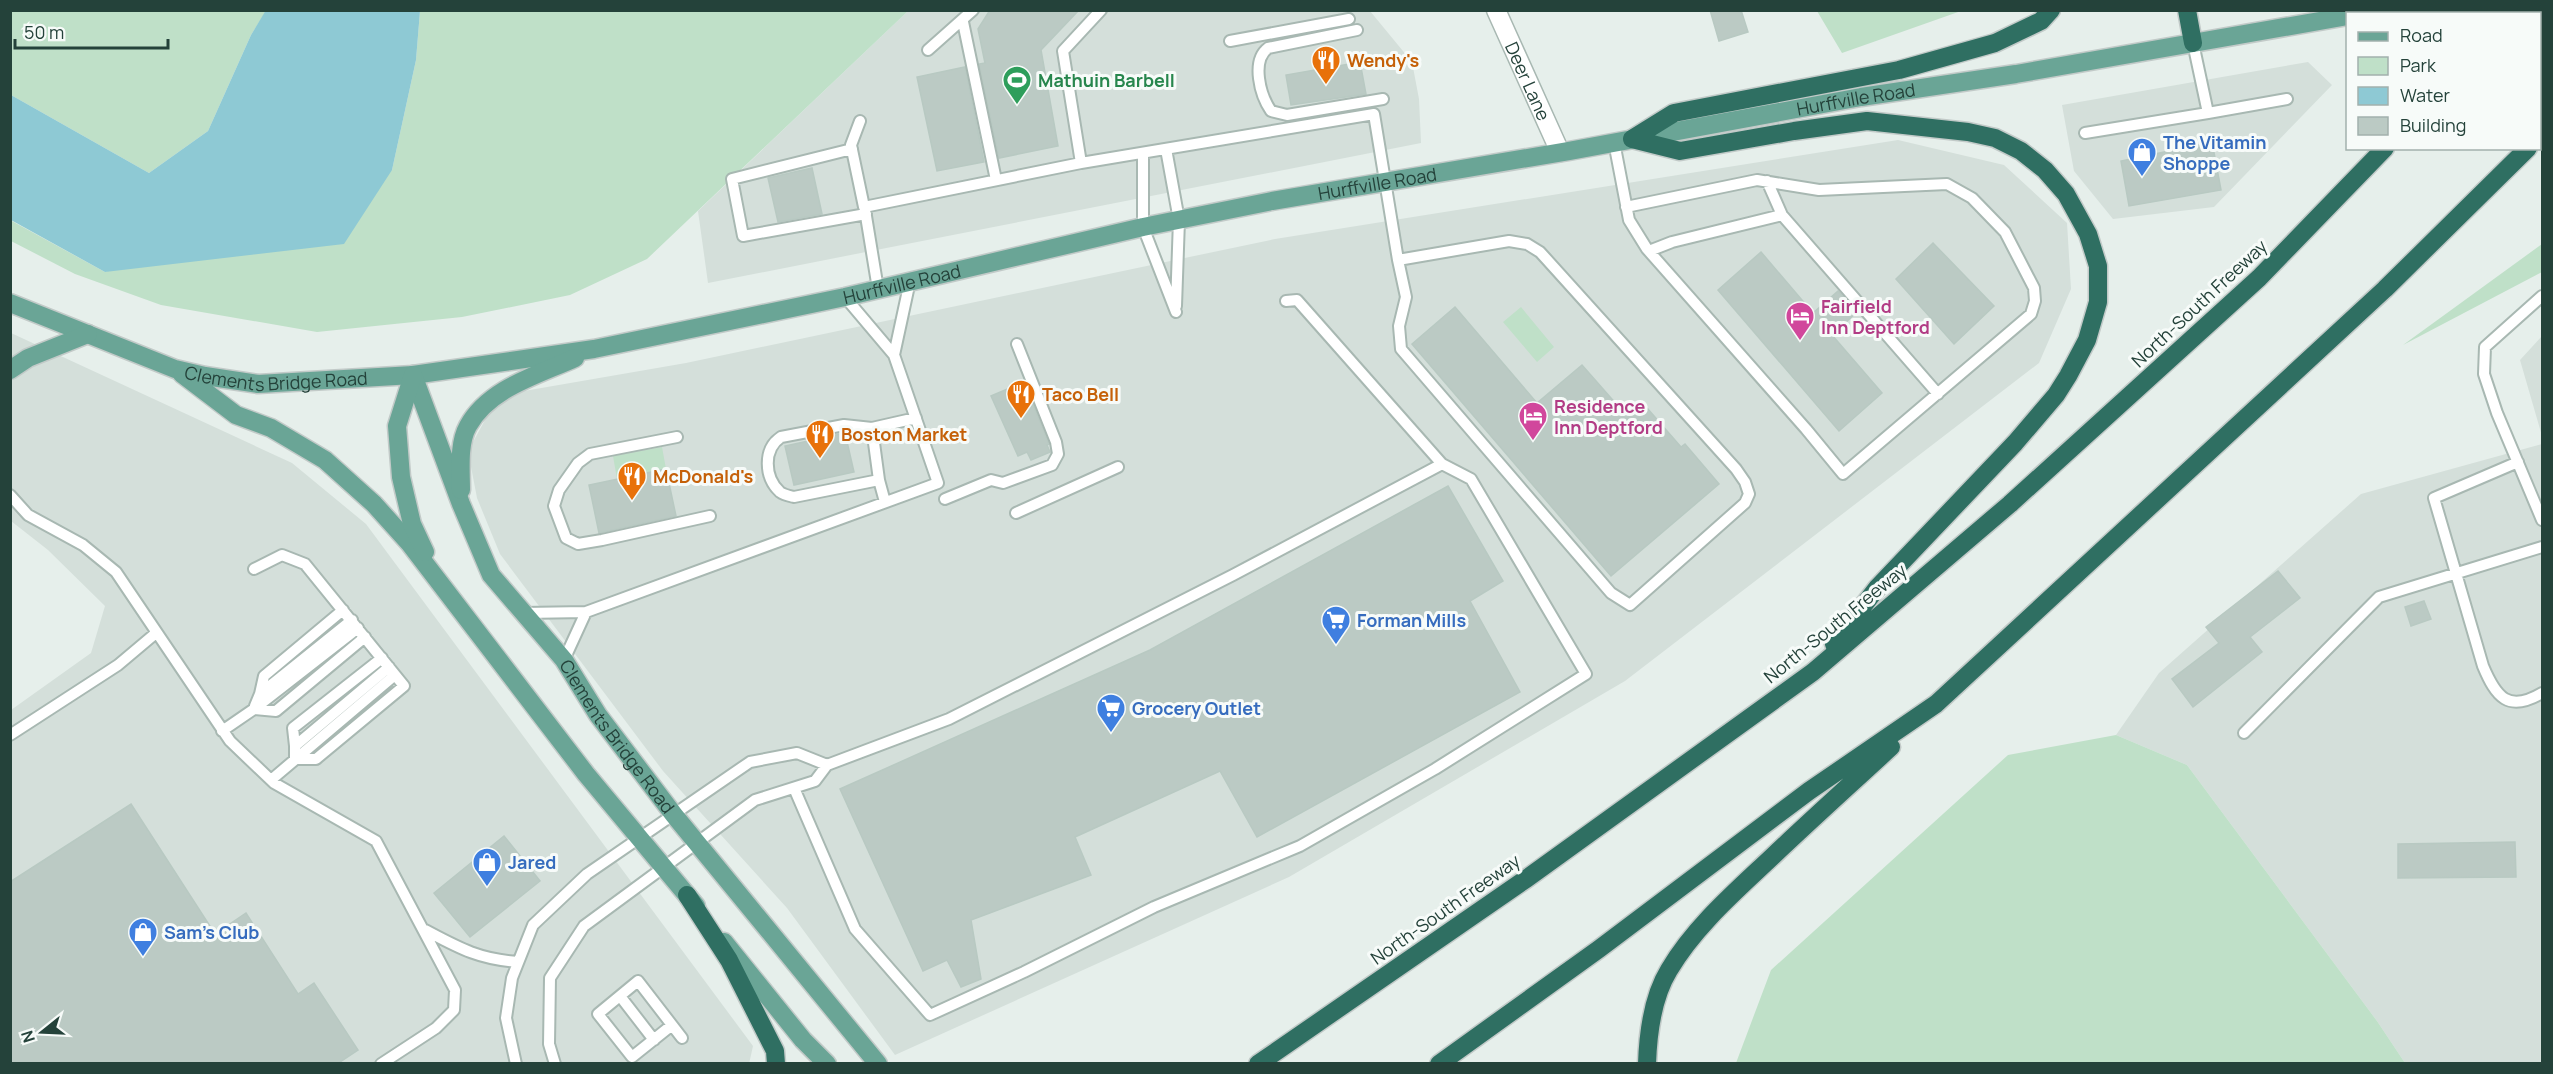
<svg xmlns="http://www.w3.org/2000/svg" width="2553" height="1074" font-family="Manrope,sans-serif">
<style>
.built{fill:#d4dfda}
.green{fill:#bfe0c8}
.water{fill:#8ec9d4}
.building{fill:#bbcac4;stroke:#b8c9c2;stroke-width:1.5}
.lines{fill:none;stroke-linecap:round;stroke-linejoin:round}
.service-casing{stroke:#a8b8b2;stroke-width:14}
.minor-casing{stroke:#a8b8b2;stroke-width:21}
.primary-casing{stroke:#c2cac8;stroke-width:21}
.motorway-casing{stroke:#c2cac8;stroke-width:21}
.service{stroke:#fff;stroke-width:10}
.minor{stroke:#fff;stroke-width:18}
.primary{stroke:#6aa596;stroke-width:18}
.motorway{stroke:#2f6f62;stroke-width:18}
.labels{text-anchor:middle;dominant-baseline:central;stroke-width:6;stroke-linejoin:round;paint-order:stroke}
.food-label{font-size:18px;font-weight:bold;fill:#c56008;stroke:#f7fbf9;text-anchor:start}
.leisure-label{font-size:18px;font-weight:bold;fill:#27864d;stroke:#f7fbf9;text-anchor:start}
.street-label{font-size:18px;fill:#24423a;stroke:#f7fbf9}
.shop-label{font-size:18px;font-weight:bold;fill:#366cbe;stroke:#f7fbf9;text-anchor:start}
.hotel-label{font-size:18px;font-weight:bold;fill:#b23c85;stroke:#f7fbf9;text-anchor:start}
</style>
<rect width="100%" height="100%" fill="#e6efeb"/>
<path class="built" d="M908 11H1370L1412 62 1419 99 1421 143 708 283 698 211Z
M2308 62 2332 85 2214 207 2113 219 2074 171 2062 105Z
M1898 140 2004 165 2067 223 2071 289 2039 363 1625 681 1289 877 895 1055 787 908 663 771 500 554 477 498 468 451 491 409 524 391 686 363 1275 239Z
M11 333 292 463 366 524 753 1046 749 1064H11V710L91 653 105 606 48 550 11 521Z
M2542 336V335V436L2520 360Z
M2542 444V1063H2405L2377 1021 2187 765 2116 735 2159 673 2361 494Z"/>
<path class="green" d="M11 11H266L251 35 208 131 149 173 11 95Z
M420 11H908L647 259 570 295 462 317 317 332 161 305 75 274 11 241 10 220 105 272 392 170 416 60Z
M1817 11H1961L1842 53Z
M2542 244V272L2403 345Z
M1521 307 1554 347 1537 362 1503 322Z
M662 447 666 469 617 479 613 456Z
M2116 735 2187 765 2377 1021 2405 1063H1736L1771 970 2008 755Z"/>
<path class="water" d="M266 10 420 11 416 60 392 170 344 244 105 272 11 220V95L149 173 208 131 251 35Z"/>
<path class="building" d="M990 10H1079L1041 50 1058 146 999 158 979 64 985 63 978 29Z
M1710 10H1741L1748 32 1719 41Z
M1360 62 1366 94 1291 105 1286 75Z
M965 67 984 162 937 171 917 77Z
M2212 142 2221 190 2129 206 2121 161Z
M812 168 822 214 778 222 768 178Z
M1933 243 1994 306 1954 344 1896 279Z
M1761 252 1813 313 1838 291 1857 312 1832 335 1882 393 1839 431 1718 290Z
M1455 307 1537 403 1582 365 1618 406 1621 404 1628 412 1641 401 1681 447 1685 444 1719 484 1611 576 1412 344Z
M1024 382 1049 444 1047 445 1050 452 1031 460 1027 452 1018 456 991 396Z
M845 433 854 472 794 485 785 446Z
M666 469 676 516 599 533 589 485Z
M1448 486 1503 581 1470 601 1520 692 1257 837 1220 771 1075 837 1091 875 971 920 981 979 961 987 947 960 923 971 840 789 1150 650Z
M2278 571 2300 598 2250 637 2262 652 2193 707 2172 679 2219 643 2206 627Z
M2424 601 2431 619 2411 626 2405 607Z
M131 804 215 934 246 913 298 994 314 983 358 1050 337 1064H10V882Z
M504 836 540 881 470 937 434 893Z
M2515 842 2516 877 2398 878V844Z"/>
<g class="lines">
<g class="service-casing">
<path id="service" d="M1101 10 1063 51 1081 163 1374 114 1398 260 1509 241 1527 244 1540 252 1736 469 1745 482 1749 494 1745 503 1630 605 1611 593 1401 349 1399 326 1406 297 1398 260
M963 22 996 180
M1357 30 1268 48C1251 61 1260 95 1271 111L1287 115 1383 99
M1230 41 1349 19
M2193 43 2208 113 2287 99
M928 50 973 10
M860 121 851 145 864 207 1081 163
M2085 133 2208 113
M1614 142 1629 220 1647 249 1806 429 1843 474 2031 314 2035 301 2034 288 2005 232 1972 198 1947 184 1819 190 1757 180 1626 207
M852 149 732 179 743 236 866 214
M1166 149 1179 220 1176 306
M1143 153V227L1176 312
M865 210 878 289
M1782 215 1938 394
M1649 251 1672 242 1782 215 1767 181
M2542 296 2485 347 2484 374 2497 413 2542 520
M894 355 910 281
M872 428 844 425 781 437C763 449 764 477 780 492 784 495 790 496 794 497L879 480
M677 437 590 454 578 463 559 490 554 506 566 538 578 544 602 540 710 516
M2518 462 2434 498 2483 666C2496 697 2508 713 2542 693
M10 495 28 515 83 545 116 572 230 741 274 783 376 841 455 990 454 1010 436 1028 381 1064
M945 499 991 480 1003 483 1052 465 1058 454 1056 442 1017 344
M885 502 879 480 872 428 916 418
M1016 513 1118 467
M254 569 282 555 305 564 404 686 316 759H295
M524 613 586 612 938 483 894 355 845 297
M564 660 586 612
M260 694 264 676 343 610
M255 706 260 694 352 620
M254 709 276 711 365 637
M222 731 254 709 358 628
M2244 733 2379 597 2542 547
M10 735 118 665 156 633
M295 746 293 728 382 658
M295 759V746L389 667
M271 780 395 675
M794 788 855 929 930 1015 1024 972 1154 907 1300 846 1435 769 1586 674 1471 479 1442 464
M425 930C459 948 478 959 518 962
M620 996 654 1040
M672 1025 632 1057 598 1014 638 981 682 1038
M516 1064 506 1018 512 978 533 925 587 874 750 762 797 753 827 765
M555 1064 549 1044 550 978 584 926 755 800 815 781 827 765 949 719 1233 575 1442 464 1297 300 1286 301"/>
</g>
<g class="minor-casing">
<g id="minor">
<path id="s1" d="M1496 10 1560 152"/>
</g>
</g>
<g class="primary-casing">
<g id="primary">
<path d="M2362 14 2377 10"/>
<path id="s2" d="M10 303 175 369 205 376 258 384 413 375 594 349 845 297 1143 227 1272 201 1569 151 1861 97 2016 74 2348 16"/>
<path d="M10 370 28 358 88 334"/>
<path d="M182 374 236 415 271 428 325 460 374 504 410 544 586 774 696 906"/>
<path id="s3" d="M413 375 461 504 491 575 564 660 598 715 674 815 878 1064"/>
<path d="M413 375 397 426 401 477 412 524 425 552"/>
<path d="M461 490C461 470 458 444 468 426 489 388 538 375 575 358"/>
<path d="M724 942 803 1040 827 1064"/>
</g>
</g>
<g class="motorway-casing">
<path id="motorway" d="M2187 10 2193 43
M2520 14 2523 10
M2540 138 2542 135
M1632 139 1680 151 1794 131 1867 121 1968 132 1995 138 2021 151 2045 170 2066 194 2088 234 2098 266V302L2087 340 2068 376 2056 395 2015 443 1877 588 1834 644
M1632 139 1674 113 1899 70 1995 43 2041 21 2051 10
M687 895 729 960 775 1051 776 1064
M1258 1064 1526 879 1813 672 2010 504 2259 278 2385 148
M1439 1064 1599 949 1809 791 1936 704 2385 289 2528 148
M1647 1064C1648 1034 1653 996 1669 970 1695 926 1736 891 1773 856 1812 819 1852 783 1891 747"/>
</g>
<use href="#service" class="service"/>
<use href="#minor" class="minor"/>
<use href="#primary" class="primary"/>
<use href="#motorway" class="motorway"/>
</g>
<defs>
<g id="restaurant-pin" transform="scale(1.5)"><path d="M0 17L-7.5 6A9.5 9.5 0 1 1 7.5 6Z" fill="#e8710a" stroke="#f7fbf9"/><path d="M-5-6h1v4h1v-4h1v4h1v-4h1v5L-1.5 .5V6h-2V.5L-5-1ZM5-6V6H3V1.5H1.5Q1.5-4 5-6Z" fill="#fff"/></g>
<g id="stadium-pin" transform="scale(1.5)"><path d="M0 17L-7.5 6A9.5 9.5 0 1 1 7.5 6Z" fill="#2e9e5b" stroke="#f7fbf9"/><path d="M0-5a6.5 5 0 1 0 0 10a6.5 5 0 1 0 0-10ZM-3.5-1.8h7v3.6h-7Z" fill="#fff"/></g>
<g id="shop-pin" transform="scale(1.5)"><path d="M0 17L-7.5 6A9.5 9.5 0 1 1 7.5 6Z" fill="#3f7fe0" stroke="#f7fbf9"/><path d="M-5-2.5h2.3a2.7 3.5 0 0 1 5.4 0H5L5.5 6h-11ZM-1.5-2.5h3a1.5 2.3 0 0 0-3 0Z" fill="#fff"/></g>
<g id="hotel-pin" transform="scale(1.5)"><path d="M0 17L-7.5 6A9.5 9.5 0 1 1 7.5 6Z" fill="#d1479c" stroke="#f7fbf9"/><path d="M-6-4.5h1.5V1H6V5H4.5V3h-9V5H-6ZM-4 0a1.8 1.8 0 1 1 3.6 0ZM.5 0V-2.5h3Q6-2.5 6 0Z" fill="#fff"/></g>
<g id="supermarket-pin" transform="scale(1.5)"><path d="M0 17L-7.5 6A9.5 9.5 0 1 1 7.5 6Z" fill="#3f7fe0" stroke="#f7fbf9"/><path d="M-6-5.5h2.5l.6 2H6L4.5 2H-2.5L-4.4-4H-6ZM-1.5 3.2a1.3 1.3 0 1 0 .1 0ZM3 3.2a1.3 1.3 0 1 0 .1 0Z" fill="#fff"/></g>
</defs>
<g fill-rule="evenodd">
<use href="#restaurant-pin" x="1326" y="60"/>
<use href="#stadium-pin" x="1017" y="80"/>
<use href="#shop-pin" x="2142" y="152"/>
<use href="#hotel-pin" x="1800" y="316"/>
<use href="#restaurant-pin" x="1021" y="394"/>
<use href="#hotel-pin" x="1533" y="416"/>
<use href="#restaurant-pin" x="820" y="434"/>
<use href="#restaurant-pin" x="632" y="476"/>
<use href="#supermarket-pin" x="1336" y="620"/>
<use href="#supermarket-pin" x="1111" y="708"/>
<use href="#shop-pin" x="487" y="862"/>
<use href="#shop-pin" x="143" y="932"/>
</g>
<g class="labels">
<g class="food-label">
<text x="1347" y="60">Wendy's</text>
<text x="1042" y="394">Taco Bell</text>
<text x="841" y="434">Boston Market</text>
<text x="653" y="476">McDonald's</text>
</g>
<g class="leisure-label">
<text x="1038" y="80">Mathuin Barbell</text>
</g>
<g class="street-label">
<text stroke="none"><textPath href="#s1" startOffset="78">Deer Lane</textPath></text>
<text stroke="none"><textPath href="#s2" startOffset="1887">Hurffville Road</textPath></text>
<text stroke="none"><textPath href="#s2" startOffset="1401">Hurffville Road</textPath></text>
<text stroke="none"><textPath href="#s2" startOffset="915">Hurffville Road</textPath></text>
<text transform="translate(2199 303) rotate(-43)">North-South Freeway</text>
<text stroke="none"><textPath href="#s2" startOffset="280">Clements Bridge Road</textPath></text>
<text transform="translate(1835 623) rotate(-39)">North-South Freeway</text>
<text stroke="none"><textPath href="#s3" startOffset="420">Clements Bridge Road</textPath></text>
<text transform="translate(1445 909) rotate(-35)">North-South Freeway</text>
</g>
<g class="shop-label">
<text x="2163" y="142">The Vitamin<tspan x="2163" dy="21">Shoppe</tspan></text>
<text x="1357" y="620">Forman Mills</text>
<text x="1132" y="708">Grocery Outlet</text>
<text x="508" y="862">Jared</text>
<text x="164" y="932">Sam's Club</text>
</g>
<g class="hotel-label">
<text x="1821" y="306">Fairfield<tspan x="1821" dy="21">Inn Deptford</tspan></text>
<text x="1554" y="406">Residence<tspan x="1554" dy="21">Inn Deptford</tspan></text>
</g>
</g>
<rect width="2553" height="1074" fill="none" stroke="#24423a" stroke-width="24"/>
<rect x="2346" y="12" width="195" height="138" fill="#f7fbf9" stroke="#a3b1ad" stroke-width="1.5"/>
<rect x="2358" y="32" width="30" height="9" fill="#6aa596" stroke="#a3b1ad" stroke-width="1.5"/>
<text x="2400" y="42" font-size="18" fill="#24423a">Road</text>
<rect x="2358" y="57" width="30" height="18" fill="#bfe0c8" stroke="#a3b1ad" stroke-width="1.5"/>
<text x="2400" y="72" font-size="18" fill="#24423a">Park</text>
<rect x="2358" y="87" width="30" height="18" fill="#8ec9d4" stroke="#a3b1ad" stroke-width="1.5"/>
<text x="2400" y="102" font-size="18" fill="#24423a">Water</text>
<rect x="2358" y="117" width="30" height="18" fill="#bbcac4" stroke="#a3b1ad" stroke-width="1.5"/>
<text x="2400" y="132" font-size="18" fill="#24423a">Building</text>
<g transform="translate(42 1032) rotate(252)" stroke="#f7fbf9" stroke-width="4.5" paint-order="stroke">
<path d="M0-4.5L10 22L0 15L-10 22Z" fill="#24423a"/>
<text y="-9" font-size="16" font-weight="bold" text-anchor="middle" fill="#24423a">N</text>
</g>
<path d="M15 39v9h153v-9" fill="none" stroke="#24423a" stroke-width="3"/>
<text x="24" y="39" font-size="18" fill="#24423a" stroke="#f7fbf9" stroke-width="4.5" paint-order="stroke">50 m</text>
</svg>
